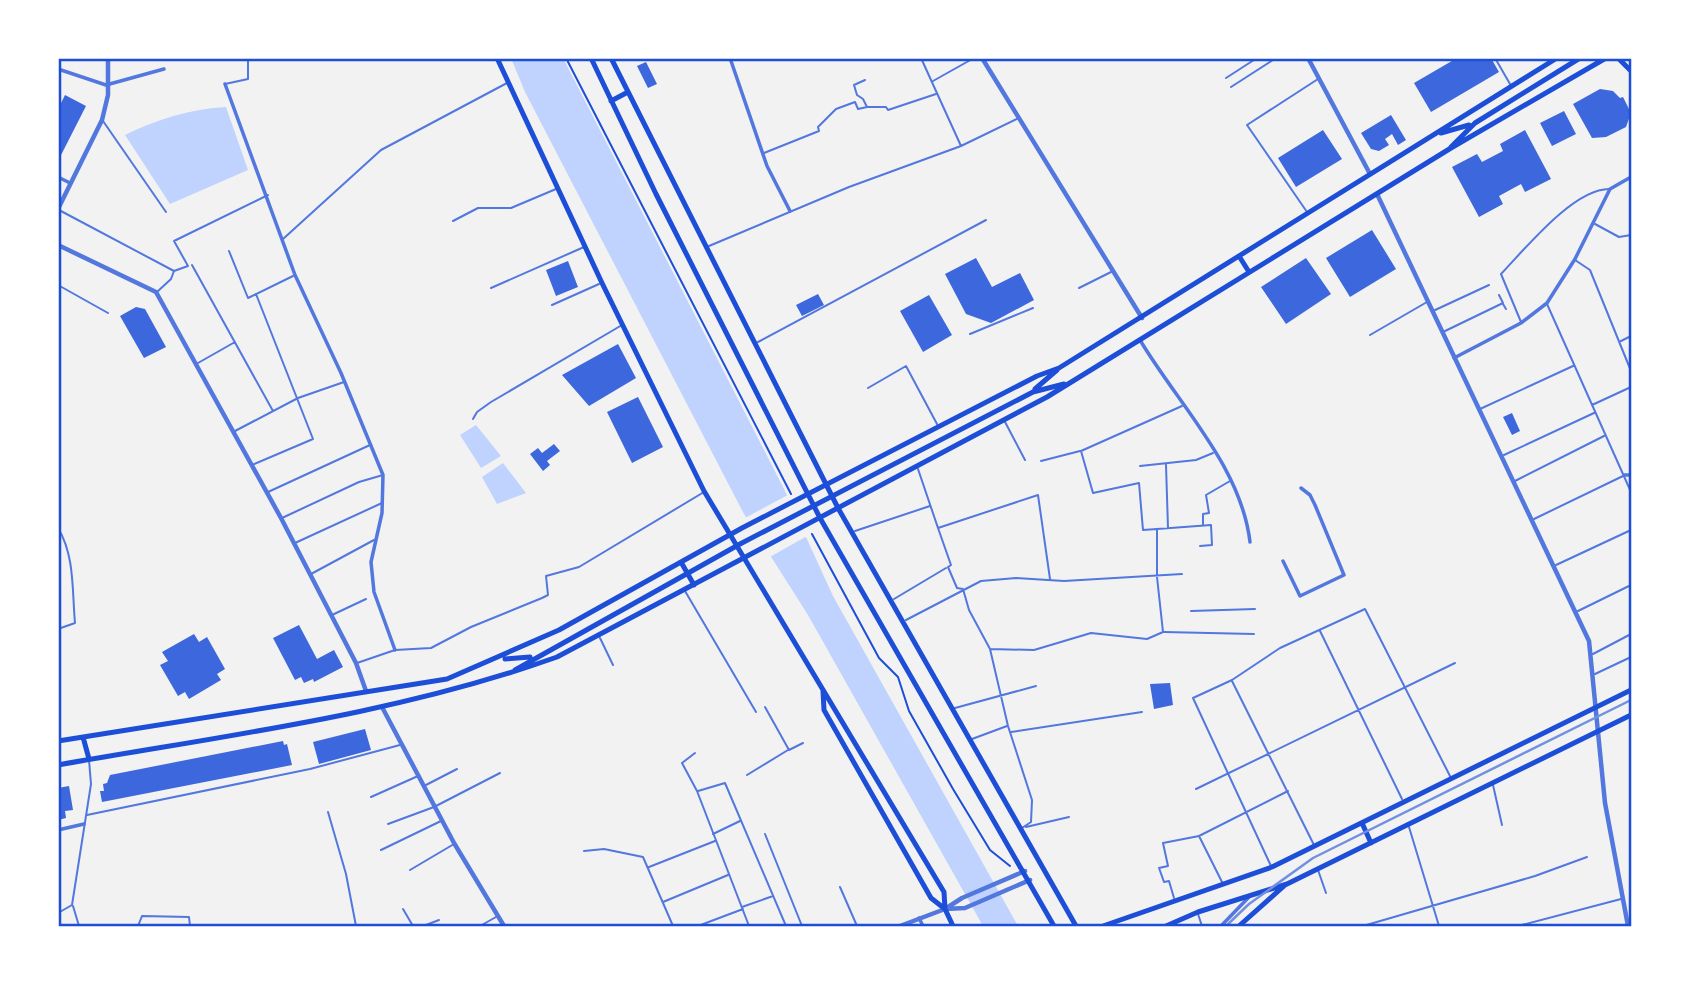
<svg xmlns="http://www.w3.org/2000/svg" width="1689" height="984" font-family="Cabin,sans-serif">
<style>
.water{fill:#bfd3fe}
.pier{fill:#f2f2f2}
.building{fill:#3d67dc}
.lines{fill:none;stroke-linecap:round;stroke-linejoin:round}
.path{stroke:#1d4ed8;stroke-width:2}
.service{stroke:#5277de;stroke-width:2}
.minor{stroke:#5277de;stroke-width:3.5}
.tertiary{stroke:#5277de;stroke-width:4.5}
.secondary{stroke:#1d4ed8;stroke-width:5}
.primary{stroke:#1d4ed8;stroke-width:5}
.rail{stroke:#7290e2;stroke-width:2.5}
.neatline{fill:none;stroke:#1d4ed8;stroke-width:2.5}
</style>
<rect width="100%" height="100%" fill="#f2f2f2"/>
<path class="water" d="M511 58H563L784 489 833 596 1018 926H983L808 615 744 514 525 92Z
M226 107 248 170 170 204 125 135C157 119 191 109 226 107Z
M476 425 501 456 481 468 460 435Z
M503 463 526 493 497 504 482 477Z"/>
<path class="pier" d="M788 495 809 535 768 558 743 519Z"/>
<path class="building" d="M1457 58H1491L1499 72 1431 112 1414 83Z
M646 62 657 84 648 88 637 66Z
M1600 89 1613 91 1620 98 1623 97 1631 113 1626 127 1606 137 1592 138 1573 104Z
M65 95 86 106 58 161V109Z
M1564 111 1576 134 1552 146 1540 123Z
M1391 115 1406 140 1398 145 1392 134 1385 139 1389 145 1379 151 1371 149 1361 133Z
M1323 130 1342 159 1296 187 1278 158Z
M1525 130 1551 179 1525 192 1521 184 1499 196 1503 204 1479 217 1452 167 1477 154 1482 162 1503 151 1500 144Z
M1372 230 1396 269 1350 297 1326 258Z
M976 258 992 287 1020 273 1034 300 991 323 966 314 945 274Z
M1306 258 1331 294 1286 324 1261 287Z
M568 261 578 287 556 296 546 270Z
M818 294 824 305 802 316 796 305Z
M929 295 952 335 923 352 900 311Z
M136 307 145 309 166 347 144 358 120 316Z
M618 344 636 378 589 406 562 375Z
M638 397 663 447 632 463 607 412Z
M1512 413 1520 431 1512 435 1503 417Z
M554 444 560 451 547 461 550 465 543 471 530 454 538 448 542 453Z
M299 625 317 659 334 650 343 667 314 682 313 679 304 683 301 677 295 680 273 638Z
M194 634 199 642 207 637 225 669 217 674 221 680 189 699 185 692 178 696 160 665 168 661 162 652Z
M1170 683 1173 705 1154 709 1150 684Z
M365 729 371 750 319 764 313 742Z
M283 741 284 745 287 744 292 765 102 802 100 791H104L103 784 107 783 110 775Z
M69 786 73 810 65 811 66 818 58 820V788Z"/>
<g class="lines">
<path class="path" d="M566 58 791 494
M812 534 879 658 898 677 909 711 953 789 990 850 1010 866"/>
<path class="service" d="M921 58 961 146 1019 118
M1495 58 1510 84
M1226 78 1257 58
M865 80 854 85 857 95 863 99 867 107H886L888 110 936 94
M933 81 974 58
M225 84 248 79V58
M1231 87 1276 58
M103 121 166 212
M764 153 819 131 818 127 836 109 855 102 858 109 867 107
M59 210 174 271
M1307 212 1247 125 1318 79
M453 221 478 208H511L556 189
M1595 224 1619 237 1631 235
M283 239 381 150 507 83
M709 246 849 187 961 146
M229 251 248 298 293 276
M1575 260 1590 270 1631 371
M192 265 273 411
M58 285 108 313
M491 288 584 247
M1079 288 1113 271
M157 292 171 279 174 271 188 266 174 241 268 195
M1503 304 1506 309
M1547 304 1631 492
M552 305 599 284
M1433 311 1489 285
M1521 322 1501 274C1525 249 1574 188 1610 189
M1443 332 1503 303 1499 295
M970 334 1033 308
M1370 335 1427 302
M1621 341 1631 336
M758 342 986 220
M198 363 235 342
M868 388 906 366 937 424
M1592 405 1631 387
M1480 409 1573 366
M473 419 477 412 491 402 622 325
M1004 420 1025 460
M235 431 298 398 344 382
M1504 455 1594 413
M1041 461 1080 451
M252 465 313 439 256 294
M1166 465 1168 528
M1140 466 1196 460 1213 453
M918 469 938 528 1038 495 1050 579
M1515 481 1604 436
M268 492 370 445
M282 518 359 482 383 475
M1534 519 1623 476
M1203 524V514L1209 513 1206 495 1230 481
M58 528C75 556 72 591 75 623L58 629
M938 528 951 565 948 567 957 588 963 589 969 610 990 649 1008 726 1032 800 1031 822 1022 828
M1157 529 1143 530 1139 483 1093 493 1081 451 1182 406
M855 531 930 506
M295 543 382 503
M1556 565 1631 530
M311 574 374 540
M685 591 756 712
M894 599 946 568
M1191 611 1255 609
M1578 611 1631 585
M332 615 366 599
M906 620 981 581 1016 578 1064 581 1182 574
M1320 631 1402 799
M1164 632 1254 634
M600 638 613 665
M990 649 1034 650 1091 633 1147 639 1163 632 1157 577V529L1211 525 1212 545 1200 546
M1593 654 1631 634
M357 663 395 650 431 648 471 627 542 598 548 595 546 576 579 567 704 492
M1595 674 1631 657
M1232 681 1314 845
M765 707 789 750 803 743
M955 708 1036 686
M1011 732 1142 712
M972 739 1007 726
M695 753 682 763 697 791 749 926
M747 775 788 750
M1493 785 1502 825
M424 786 457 769
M1196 789 1455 663
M698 791 725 783 786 926
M371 797 418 776
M328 812 346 874 356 926
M87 815 310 769 400 745
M388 824 434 807 500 773
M1026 827 1069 817
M1409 827 1439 926
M713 834 740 821
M765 834 802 926
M1199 836 1288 791
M381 850 441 821
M584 851 604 849 643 857 673 926
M1271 866 1193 698 1232 680 1280 648 1365 609 1451 778
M649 867 715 841
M410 870 454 844
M1318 870 1326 893
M840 887 857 926
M1174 898 1169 881 1164 882 1159 868 1168 866 1163 843 1199 836 1223 884
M663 902 728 875
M73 906 79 926
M742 907 773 896
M403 909 413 926
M58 913 72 905 91 784 89 760
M1198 914 1202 926
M426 925 439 920
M138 926 142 916 189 917 190 926
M423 926H426
M480 926 496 917
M698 926 743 909
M1363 926 1535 876 1587 857
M1518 926 1621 899"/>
<path class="minor" d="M730 58 767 166 790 211
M58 69 106 85 164 69
M225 84 295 275 341 373 383 475 382 513 371 562 374 592 395 650
M58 177 70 183
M1140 340C1178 404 1241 466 1250 542
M1454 358 1521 323 1547 303 1575 259 1610 189 1631 177
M1624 475H1631
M1283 561 1300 596 1344 575 1315 505 1310 495 1301 488
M58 830 84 824
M919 918 923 926
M1221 926 1249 897"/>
<path class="tertiary" d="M982 58 1142 318
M1308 58 1370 174
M1377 194 1589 641 1605 803 1628 926
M58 209 102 120 108 95V58
M58 245 156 292 281 518 356 663 366 691
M382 707 454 843 504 926
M945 909 962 898 1025 871
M900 926 945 909 965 908 1030 880"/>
<path class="secondary" d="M497 58 602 283 704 491 944 892 945 909
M823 691 824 710 931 898 945 909 953 926
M1362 823 1371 843
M1103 926 1272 867 1631 690
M1166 926 1198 912 1287 884 1631 715
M1239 926 1284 886"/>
<path class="primary" d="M591 58 656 194 820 518 1054 926
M611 58 838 508 1076 926
M1618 58 1631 71
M611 101 628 92
M1441 133 1469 125
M1451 147 1475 123 1580 58
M1239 256 1249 272
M1035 389 1057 370
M681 562 694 585
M505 659 530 657
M515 670 740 544 1033 392 1064 384
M83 737 89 759
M58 741 447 679 559 630 742 528 1037 376 1059 368 1557 58
M58 765C227 735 394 715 557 657L1047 397 1451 148 1606 58"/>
<path class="rail" d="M1226 926 1249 904 1313 858 1631 700"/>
</g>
<rect width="1689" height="984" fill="none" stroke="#ffffff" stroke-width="119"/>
<rect x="60" y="60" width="1570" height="865" class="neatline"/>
</svg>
